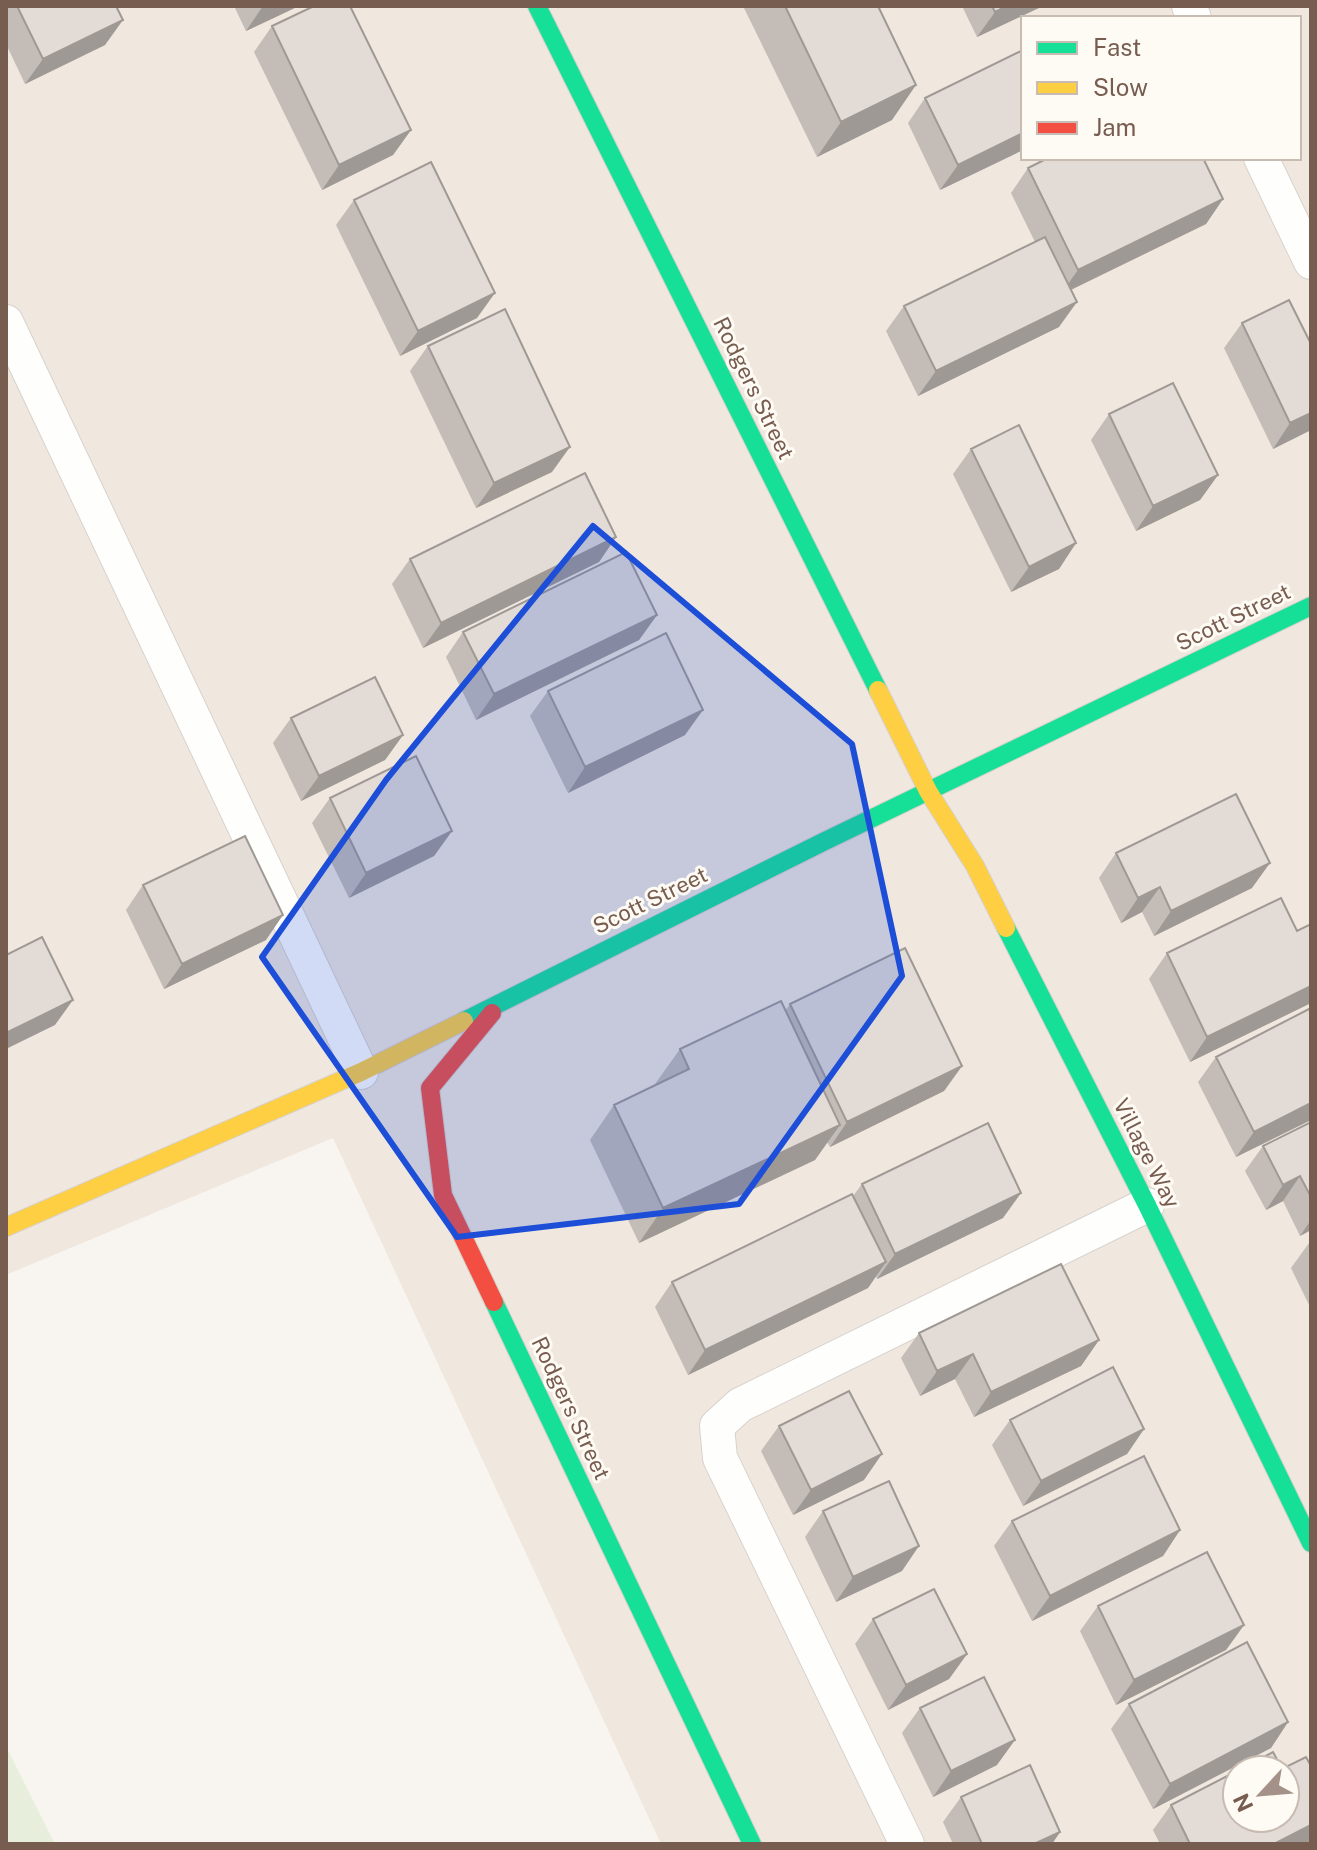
<svg xmlns="http://www.w3.org/2000/svg" width="1317" height="1850" font-family="'Public Sans',sans-serif">
<style>
.residential{fill:#f0e7de;fill-rule:evenodd}
.green{fill:#e7efdc}
.lines{fill:none;stroke-linecap:round;stroke-linejoin:round}
.lane-casing{stroke:#d8d2ce;stroke-width:36}
.fast-casing{stroke:#d6d1cb;stroke-width:20}
.slow-casing{stroke:#d6d1cb;stroke-width:20}
.jam-casing{stroke:#d6d1cb;stroke-width:20}
.lane{stroke:#fefefd;stroke-width:34}
.fast{stroke:#16e098;stroke-width:18}
.slow{stroke:#ffcf43;stroke-width:18}
.jam{stroke:#f24e42;stroke-width:18}
.wall{fill:#c3bcb7}
.shaded-wall{fill:#9f9995}
.building{fill:#e3dbd5;stroke:#9f9995;stroke-width:2}
.marked{fill:#1d4ed8;fill-opacity:0.2;stroke:#1d4ed8;stroke-width:6;stroke-linejoin:round}
.labels{text-anchor:middle;dominant-baseline:central;stroke-width:6;stroke-linejoin:round;paint-order:stroke}
.street-label{font-size:22px;fill:#775c50;stroke:#fefaf4}
</style>
<rect width="100%" height="100%" fill="#f8f5f0"/>
<path class="residential" d="M6 6H1311V1844H661L333 1138 6 1275ZM1023 18H1299V158H1023ZM1237 1770H1285V1818H1237Z"/>
<path class="green" d="M6 1746 55 1844H6Z"/>
<g class="lines">
<g class="lane-casing">
<path id="lane" d="M1189 6 1194 18
M1261 158 1311 262
M6 322 361 1072
M907 1844 720 1458 717 1426 740 1405 1147 1205"/>
</g>
<g class="fast-casing">
<path id="fast" d="M537 6 878 690
M1006 928 1147 1205 1311 1543
M464 1021 823 842 1311 606
M494 1302 752 1844"/>
</g>
<g class="slow-casing">
<path id="slow" d="M878 690 928 791 975 866 1006 928
M6 1227 361 1072 464 1021"/>
</g>
<g class="jam-casing">
<path id="jam" d="M492 1013 430 1088 443 1195 494 1302"/>
</g>
<use href="#lane" class="lane"/>
<use href="#fast" class="fast"/>
<use href="#slow" class="slow"/>
<use href="#jam" class="jam"/>
</g>
<path class="wall" d="M6 6H116L105 45 25 84 6 44Z
M234 6H299L246 31Z
M743 6H878L892 120 817 157Z
M962 6H1043L977 37Z
M272 26 411 130 393 155 322 190 254 52Z
M925 98 1023 150 940 190 908 123Z
M1028 168 1223 199 1206 224 1071 290 1059 327 918 396 886 331 904 306 1035 242 1011 193Z
M354 200 477 318 400 356 336 225Z
M1242 323 1311 430 1273 449 1224 348Z
M428 346 552 472 476 508 410 371Z
M1109 414 1218 475 1200 500 1136 531 1091 440Z
M971 449 1076 543 1059 569 1011 592 953 474Z
M616 537 599 562 423 648 392 584 410 559Z
M657 615 639 640 476 720 446 657 463 632Z
M548 691 685 735 568 793 530 716Z
M291 718 403 735 385 760 301 801 273 743Z
M330 798 452 831 434 856 349 898 312 823Z
M1116 853 1252 888 1154 936 1142 912 1121 923 1099 878Z
M143 885 266 940 164 989 126 910Z
M1311 924V1003L1190 1062 1149 979 1167 953 1297 931Z
M790 1004 962 1066 944 1091 830 1147 827 1142 815 1160 639 1243 590 1140 614 1105 656 1085 655 1084 680 1049 785 1011Z
M1311 1008V1120L1236 1157 1198 1082 1216 1057Z
M1311 1122V1230L1300 1236 1283 1201 1266 1210 1245 1171 1263 1146Z
M862 1184 1003 1218 877 1279 876 1276 868 1288 688 1375 655 1307 672 1282 853 1196Z
M1311 1242V1309L1291 1268 1309 1243Z
M919 1333 1099 1340 1081 1366 974 1417 955 1379 920 1396 901 1358Z
M1010 1420 1144 1429 1127 1454 1023 1506 992 1445Z
M779 1426 864 1480 793 1515 761 1451Z
M823 1511 902 1571 836 1602 805 1537Z
M1012 1521 1180 1530 1163 1556 1032 1621 994 1546Z
M1098 1606 1244 1625 1226 1650 1116 1705 1080 1631Z
M873 1619 967 1654 949 1679 888 1710 855 1644Z
M1129 1704 1288 1722 1271 1748 1153 1809 1111 1729Z
M920 1708 997 1765 933 1797 902 1733Z
M961 1797 1060 1832 1052 1844H953L943 1822Z
M1171 1805 1311 1841 1304 1844H1160L1153 1830Z"/>
<path class="shaded-wall" d="M263 6H299L246 31Z
M1007 6H1043L977 37 995 12Z
M123 20 105 45 25 84 43 59Z
M916 85 892 120 817 157 841 122Z
M411 130 393 155 322 190 339 165Z
M1023 133V150L940 190 958 165Z
M1223 199 1206 224 1060 295 1078 270Z
M495 293 477 318 400 356 418 331Z
M1077 302 1059 327 918 396 936 371Z
M1311 413V430L1273 449 1290 423Z
M570 447 552 472 476 508 494 483Z
M1218 475 1200 500 1136 531 1153 506Z
M616 537 599 562 423 648 441 623Z
M1076 543 1059 569 1011 592 1029 567Z
M657 615 639 640 476 720 494 694Z
M703 710 685 735 568 793 585 767Z
M403 735 385 760 301 801 319 776Z
M452 831 434 856 349 898 366 873Z
M1270 863 1252 888 1154 936 1171 911Z
M1160 887 1142 912 1121 923 1138 898Z
M283 915 266 940 164 989 182 964Z
M1311 986V1003L1190 1062 1207 1037Z
M73 1000 55 1025 6 1049V1033Z
M962 1066 944 1091 830 1147 847 1122Z
M1311 1103V1120L1236 1157 1254 1132Z
M840 1125 815 1160 639 1243 663 1208Z
M1300 1176 1283 1201 1266 1210 1283 1185Z
M1021 1193 1003 1218 877 1279 895 1254Z
M1311 1220V1230L1300 1236Z
M886 1262 868 1288 688 1375 705 1350Z
M1099 1340 1081 1366 974 1417 991 1392Z
M973 1354 955 1379 920 1396 937 1371Z
M1144 1429 1127 1454 1023 1506 1041 1481Z
M882 1454 864 1480 793 1515 811 1490Z
M1180 1530 1163 1556 1032 1621 1050 1596Z
M919 1546 902 1571 836 1602 853 1577Z
M1244 1625 1226 1650 1116 1705 1134 1680Z
M967 1654 949 1679 888 1710 906 1685Z
M1288 1722 1271 1748 1153 1809 1170 1784Z
M1015 1740 997 1765 933 1797 951 1771Z
M1311 1825V1841L1304 1844H1274Z
M1060 1832 1052 1844H1034Z"/>
<path class="building" d="M17 6H116L123 20 43 59Z
M314 6H350L411 130 339 165 272 26Z
M785 6H878L916 85 841 122Z
M992 6H1007L995 12Z
M1023 50V133L958 165 925 98Z
M1048 158H1203L1223 199 1078 270 1028 168Z
M431 162 495 293 418 331 354 200Z
M1045 237 1077 302 936 371 904 306Z
M1289 300 1311 344V413L1290 423 1242 323Z
M505 309 570 447 494 483 428 346Z
M1173 383 1218 475 1153 506 1109 414Z
M1019 425 1076 543 1029 567 971 449Z
M585 473 616 537 441 623 410 559Z
M626 552 657 615 494 694 463 632Z
M666 633 703 710 585 767 548 691Z
M375 677 403 735 319 776 291 718Z
M416 756 452 831 366 873 330 798Z
M1236 794 1270 863 1171 911 1160 887 1138 898 1116 853Z
M245 836 283 915 182 964 143 885Z
M1281 898 1297 931 1311 924V986L1207 1037 1167 953Z
M42 937 73 1000 6 1033V955Z
M905 948 962 1066 847 1122 790 1004Z
M781 1001 840 1125 663 1208 614 1105 689 1069 680 1049Z
M1311 1008V1103L1254 1132 1216 1057Z
M1311 1122V1197L1300 1176 1283 1185 1263 1146Z
M988 1123 1021 1193 895 1254 862 1184Z
M852 1194 886 1262 705 1350 672 1282Z
M1061 1264 1099 1340 991 1392 973 1354 937 1371 919 1333Z
M1113 1367 1144 1429 1041 1481 1010 1420Z
M849 1391 882 1454 811 1490 779 1426Z
M1144 1456 1180 1530 1050 1596 1012 1521Z
M889 1481 919 1546 853 1577 823 1511Z
M1207 1552 1244 1625 1134 1680 1098 1606Z
M934 1589 967 1654 906 1685 873 1619Z
M1247 1642 1288 1722 1170 1784 1129 1704Z
M984 1677 1015 1740 951 1771 920 1708Z
M1273 1752 1282 1769 1306 1757 1311 1766V1825L1274 1844H1190L1171 1805 1237 1771V1818H1285V1770H1239Z
M1030 1765 1060 1832 1034 1844H982L961 1797Z"/>
<path class="marked" d="M593 526 852 744 902 976 739 1204 457 1237 262 957 386 780Z"/>
<g class="labels">
<g class="street-label">
<text transform="translate(754 388) rotate(64)">Rodgers Street</text>
<text transform="translate(1233 617) rotate(-26)">Scott Street</text>
<text transform="translate(650 900) rotate(-26)">Scott Street</text>
<text transform="translate(1147 1153) rotate(63)">Village Way</text>
<text transform="translate(571 1408) rotate(65)">Rodgers Street</text>
</g>
</g>
<rect width="1317" height="1850" fill="none" stroke="#775c50" stroke-width="16"/>
<rect x="1021" y="16" width="280" height="144" fill="#fefaf4" stroke="#c8bbb2" stroke-width="2"/>
<rect x="1037" y="42" width="40" height="12" fill="#16e098" stroke="#c8bbb2" stroke-width="2"/>
<text x="1093" y="56" font-size="24" fill="#775c50">Fast</text>
<rect x="1037" y="82" width="40" height="12" fill="#ffcf43" stroke="#c8bbb2" stroke-width="2"/>
<text x="1093" y="96" font-size="24" fill="#775c50">Slow</text>
<rect x="1037" y="122" width="40" height="12" fill="#f24e42" stroke="#c8bbb2" stroke-width="2"/>
<text x="1093" y="136" font-size="24" fill="#775c50">Jam</text>
<g transform="translate(1261 1794) rotate(244)"><circle r="38" fill="#fefaf4" stroke="#c8bbb2" stroke-width="2"/>
<path d="M0-6L14 30L0 20L-14 30Z" fill="#a49288"/>
<text y="-12" font-size="22" font-weight="bold" text-anchor="middle" fill="#775c50">N</text>
</g>
</svg>
